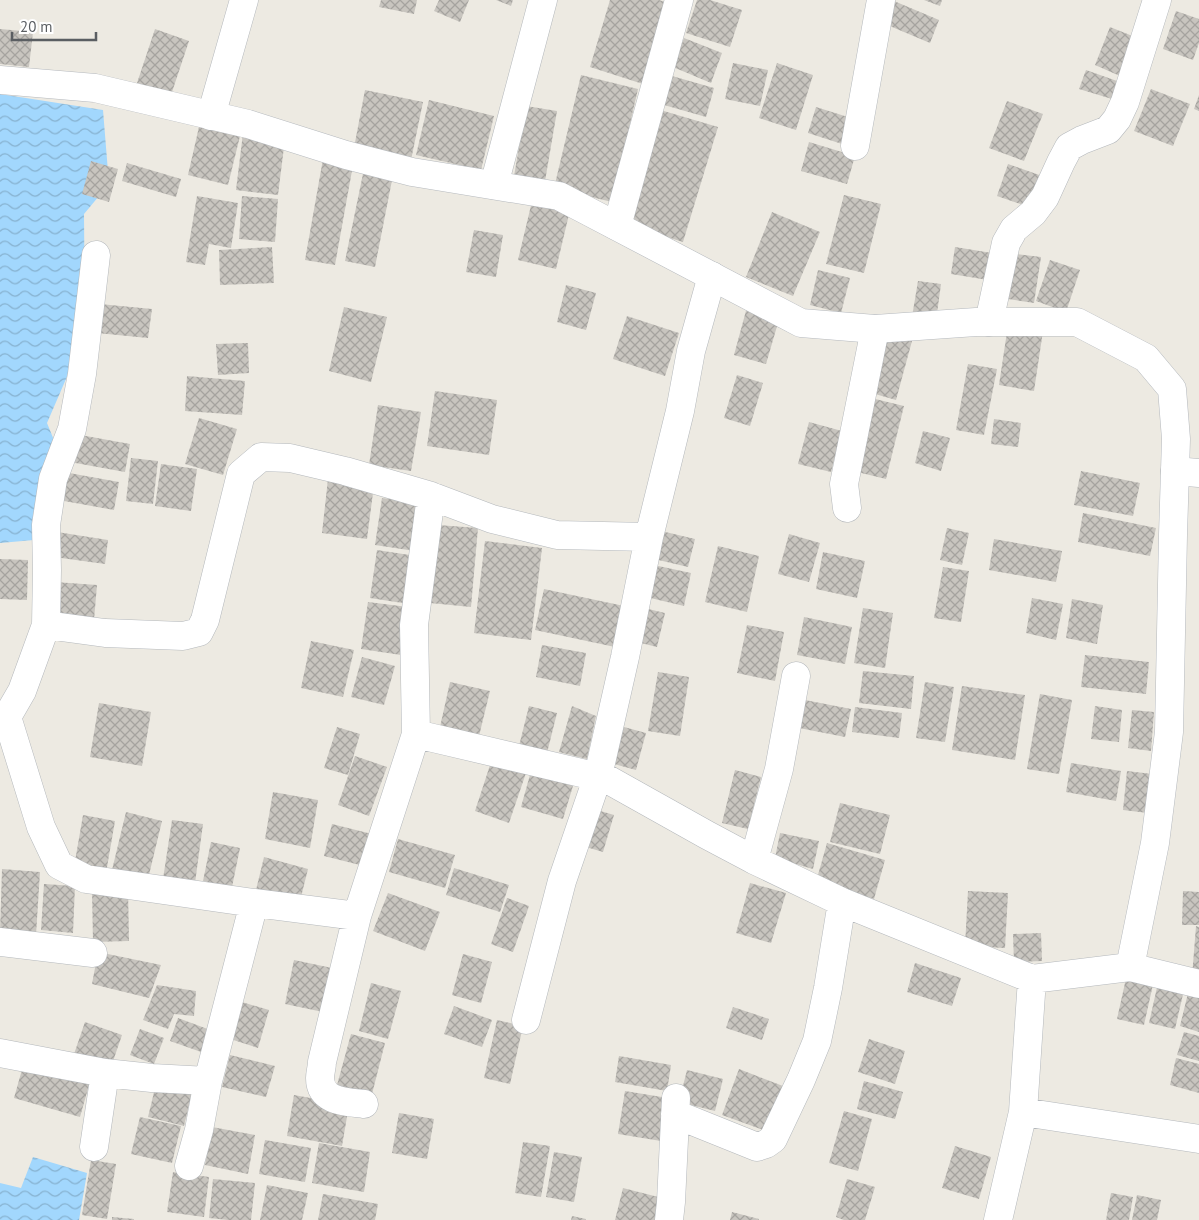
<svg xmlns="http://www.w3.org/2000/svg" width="1199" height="1220" font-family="'PT Sans',sans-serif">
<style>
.water{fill:url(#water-waves)}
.building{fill:url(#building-cross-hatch)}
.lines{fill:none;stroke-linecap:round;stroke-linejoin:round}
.street-casing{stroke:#b4b8bc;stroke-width:29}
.secondary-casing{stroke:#b5b9be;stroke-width:29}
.street{stroke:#fff;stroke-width:28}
.secondary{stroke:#fff;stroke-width:28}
</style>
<defs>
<pattern id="water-waves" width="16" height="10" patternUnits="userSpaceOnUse" patternTransform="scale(1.25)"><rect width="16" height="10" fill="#a2d7fd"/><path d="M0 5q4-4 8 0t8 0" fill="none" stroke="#87b2d0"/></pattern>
<pattern id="building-cross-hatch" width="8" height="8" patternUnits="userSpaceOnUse" patternTransform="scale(1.25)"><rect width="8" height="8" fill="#c8c5bf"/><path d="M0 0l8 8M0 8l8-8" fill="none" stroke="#a5a39f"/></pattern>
</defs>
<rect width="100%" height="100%" fill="#edeae2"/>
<path class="water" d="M0 94 103 110 109 184 84 214 85 335 47 423 58 450 34 540 0 543Z
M33 1157 87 1173 79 1220H0V1183L21 1188Z"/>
<path class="building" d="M381 0H417L414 14 379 7Z
M439 0H469L460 22 434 11Z
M496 0H513L511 6Z
M610 0H659L671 4 646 85 590 67Z
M697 0H710L742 10 730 47 686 33Z
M924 0H942L940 6Z
M894 1 939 20 930 43 885 24Z
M1176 11 1199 19V43L1193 60 1163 49Z
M1110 27 1135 37 1120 76 1095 65Z
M0 29 33 32 29 67 0 64Z
M155 29 189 41 171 95 137 83Z
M684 38 722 53 711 83 673 67Z
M733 63 768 70 760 106 725 99Z
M777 63 813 75 796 130 759 118Z
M1086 70 1117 81 1112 99 1079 89Z
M665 74 714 88 706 117 657 103Z
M581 75 638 89 612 202 554 188Z
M1151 89 1190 104 1173 146 1134 131Z
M365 90 423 102 410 165 353 153Z
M1199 95V111L1194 109Z
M429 100 494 116 481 170 416 155Z
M1007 101 1043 114 1024 161 989 148Z
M526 106 557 111 544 187 513 182Z
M816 107 851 118 842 144 808 133Z
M657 109 718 127 683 242 622 223Z
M201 118 242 128 228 185 188 175Z
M243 133 285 139 278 195 236 190Z
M809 142 855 156 847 184 801 171Z
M323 159 353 165 335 265 305 260Z
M91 161 118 169 109 202 82 194Z
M127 163 181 179 176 197 122 181Z
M365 164 394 170 375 267 345 261Z
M1008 164 1042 176 1032 208 997 196Z
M844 195 881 204 864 273 826 264Z
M197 196 238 203 231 248 209 244 205 265 186 262Z
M242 196 278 199 275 242 239 239Z
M533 197 571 206 556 269 518 260Z
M772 212 820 232 793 296 746 277Z
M474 230 503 235 496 277 466 272Z
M272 247 274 283 220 285 219 250Z
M955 247 992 253 988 280 951 274Z
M1007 253 1041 257 1034 303 1002 298Z
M1050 260 1080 270 1066 312 1036 301Z
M818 270 850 278 841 313 810 305Z
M918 281 941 284 936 321 912 317Z
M566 285 596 293 586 330 557 322Z
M100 304 152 309 148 338 97 333Z
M344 307 387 317 371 382 329 371Z
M747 307 780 316 766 364 734 355Z
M627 316 679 333 665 376 613 359Z
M1008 325 1043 331 1034 391 999 385Z
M884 333 912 341 896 400 868 392Z
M248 343 249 373 218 375 216 344Z
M968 364 997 369 984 435 956 430Z
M737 375 763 383 750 426 724 418Z
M187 376 245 381 242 415 185 411Z
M435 391 497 400 489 455 427 446Z
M867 397 904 406 886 479 849 470Z
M378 405 421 412 411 471 369 465Z
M199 418 237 429 223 475 185 464Z
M994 419 1021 423 1018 447 991 444Z
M809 422 842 431 831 472 798 464Z
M923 431 950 438 941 471 915 463Z
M75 434 130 444 125 472 70 462Z
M131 458 158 461 153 504 126 501Z
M161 464 197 469 191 511 155 506Z
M58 471 119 482 114 510 53 499Z
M1081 471 1140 483 1133 516 1074 505Z
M328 479 374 485 367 539 322 533Z
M382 498 422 503 415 551 375 545Z
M1083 513 1156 528 1150 556 1078 542Z
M438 525 478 528 471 607 430 603Z
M947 528 969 533 962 565 940 560Z
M657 530 695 539 688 567 650 558Z
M57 532 108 540 105 564 54 557Z
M789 534 820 543 809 582 778 574Z
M994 539 1062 551 1056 582 989 570Z
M485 541 542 548 531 640 474 633Z
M718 546 759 556 747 612 705 602Z
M377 550 416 556 409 604 370 598Z
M823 552 865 561 857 598 816 589Z
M0 559 28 560 27 600 0 599Z
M649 564 691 573 684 606 642 596Z
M943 567 969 571 961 622 934 618Z
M55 582 97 585 94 620 52 617Z
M544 589 624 606 615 647 535 630Z
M1032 598 1063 604 1056 640 1026 633Z
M1072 599 1103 605 1097 644 1066 638Z
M368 602 408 607 401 655 361 649Z
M644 608 665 613 657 647 637 642Z
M863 608 893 613 885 668 854 663Z
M804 617 852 627 845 664 797 655Z
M747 625 784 632 775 681 737 673Z
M311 641 354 650 343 697 301 688Z
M542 645 586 653 580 686 536 677Z
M1085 655 1149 662 1146 694 1081 687Z
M362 657 395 666 384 705 351 697Z
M863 671 914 676 911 709 859 703Z
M658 672 689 677 680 736 648 731Z
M450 682 490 691 479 736 440 727Z
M925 682 954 687 945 742 916 738Z
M962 686 1025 695 1015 760 952 750Z
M1040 694 1072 700 1059 774 1027 769Z
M805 700 851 709 845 737 799 728Z
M99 703 151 712 142 766 90 757Z
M529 706 557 713 547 753 519 746Z
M572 706 596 716 587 759 559 752Z
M1095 706 1122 710 1119 742 1091 739Z
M855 707 902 713 899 738 852 732Z
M1132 710 1154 712 1151 751 1128 748Z
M613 724 646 733 636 770 603 761Z
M337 727 360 734 348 775 324 768Z
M355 756 387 767 369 816 338 805Z
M492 759 527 770 509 823 475 811Z
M1071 763 1121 771 1116 801 1066 792Z
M533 764 576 776 563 819 521 807Z
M735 770 761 777 748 829 722 823Z
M1127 771 1152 774 1148 813 1123 810Z
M273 792 318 800 310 848 265 839Z
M840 803 890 815 880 854 830 842Z
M587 807 614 815 603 852 576 844Z
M126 812 162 821 148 879 112 870Z
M83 815 115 821 106 873 74 867Z
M172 820 203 824 195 883 163 879Z
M332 824 376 835 368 867 324 856Z
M780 833 819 841 813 869 775 858Z
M398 839 455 855 445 888 389 872Z
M211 842 240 848 232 887 203 881Z
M827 843 885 860 874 899 816 882Z
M264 857 308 869 300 901 256 890Z
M454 868 509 885 500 912 446 895Z
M2 869 40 872 36 935 0 933Z
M750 883 786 893 771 943 736 933Z
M44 884 75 886 73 933 41 930Z
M128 889 129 941 93 942 92 890Z
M968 891 1008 893 1005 948 965 946Z
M1183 891 1199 892V925H1182Z
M388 893 440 912 425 951 373 931Z
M507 898 529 906 513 952 491 944Z
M1196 926 1199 927V978L1192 977Z
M1041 933 1042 961 1014 962 1013 934Z
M98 952 161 965 149 998 92 984Z
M463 954 492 962 481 1003 452 995Z
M294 960 332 968 323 1012 285 1004Z
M915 963 961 978 952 1006 907 992Z
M1127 974 1154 980 1144 1025 1117 1019Z
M371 983 401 991 388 1039 359 1031Z
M1158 983 1184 990 1175 1029 1149 1023Z
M157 985 196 991 194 1016 174 1014 168 1029 143 1020Z
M1189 989 1199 992V1032L1180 1026Z
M235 1000 269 1010 258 1048 224 1037Z
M454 1006 492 1020 482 1047 444 1034Z
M733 1007 769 1019 762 1040 726 1028Z
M178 1018 213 1031 204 1053 170 1041Z
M497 1020 523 1026 510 1084 484 1078Z
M85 1022 122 1035 110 1070 73 1057Z
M140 1029 164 1038 154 1064 130 1055Z
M1184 1032 1199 1036V1061L1177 1055Z
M351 1034 385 1043 372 1094 337 1085Z
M869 1039 905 1051 895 1084 858 1072Z
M230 1055 275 1066 266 1097 222 1087Z
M619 1056 671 1065 667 1091 615 1082Z
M1176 1058 1199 1064V1093L1170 1085Z
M25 1059 91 1078 80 1117 14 1098Z
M739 1069 783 1086 766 1131 722 1115Z
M687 1070 723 1079 715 1111 679 1102Z
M157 1080 193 1089 184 1126 148 1117Z
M864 1081 903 1092 895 1119 857 1109Z
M625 1091 668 1098 661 1141 618 1134Z
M294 1095 349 1105 342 1146 287 1136Z
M844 1111 872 1119 858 1171 829 1163Z
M399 1113 434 1119 427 1159 392 1153Z
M140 1117 181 1126 172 1163 131 1154Z
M212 1127 255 1135 248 1174 205 1165Z
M265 1140 311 1148 305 1182 259 1174Z
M523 1142 550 1146 541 1197 515 1193Z
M319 1143 370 1152 364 1192 312 1183Z
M955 1146 991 1157 979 1199 942 1188Z
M554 1152 582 1157 574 1202 546 1197Z
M91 1160 116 1164 107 1219 82 1215Z
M173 1172 209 1177 204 1217 167 1212Z
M213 1179 255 1183 251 1220H228L209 1218Z
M847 1179 875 1187 865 1220H844L836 1217Z
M267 1185 308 1193 302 1220H260Z
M623 1188 670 1200 665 1220H615Z
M1111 1193 1133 1197 1129 1220H1106Z
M323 1194 378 1204 375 1220H318Z
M1137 1195 1161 1200 1157 1220H1132Z
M732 1212 759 1219V1220H730Z
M572 1216 586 1219V1220H571Z
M112 1217 134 1219V1220H112Z"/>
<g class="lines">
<g class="street-casing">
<path id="street" d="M211 116 244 0
M855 146 881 0
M494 185 543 0
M617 226 679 0
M989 322 1006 243 1014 229 1033 213 1045 197 1061 162 1069 147 1082 140 1108 130 1117 119 1125 102 1157 0
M1175 471 1199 473
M431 496 492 519 557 535 649 537
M847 508 844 484 875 329
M46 625 47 570 46 525 53 479 72 429 82 374 96 255
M7 717 41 827 59 865 86 879 254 903
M0 718 7 717 22 691 46 625 105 633 183 636 199 632 205 620 241 474 261 457 290 458 345 471 431 496 414 625 416 734
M754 860 779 769 796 676
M357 916 322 1062C322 1067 320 1073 320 1078 320 1102 347 1102 364 1104
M0 942 93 953
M1032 979 1130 967
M526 1020 562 881 598 776 625 657 649 537 680 411 691 351 712 276
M0 1053 105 1073 152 1078 208 1081
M1023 1112 1199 1139
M675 1114 757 1147 766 1144 773 1139 801 1080 817 1041 828 988 842 902
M94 1147 105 1073
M189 1166 199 1130 208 1081 254 903 357 916 416 734 607 779 707 835 754 860 842 902 1032 979 1023 1112 998 1220
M669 1220 671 1202 676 1098"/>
</g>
<g class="secondary-casing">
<path id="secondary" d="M0 80 95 88 248 124 346 155 412 172 559 196 801 323 875 329 976 322H1077L1146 358 1172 389 1176 439 1173 535 1169 732 1155 843 1130 967 1199 984"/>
</g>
<use href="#street" class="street"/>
<use href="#secondary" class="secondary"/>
</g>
<path d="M12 32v8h84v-8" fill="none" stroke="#5a5e62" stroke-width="2.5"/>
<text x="20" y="32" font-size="15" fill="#5a5e62" stroke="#ffffff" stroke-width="4" paint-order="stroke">20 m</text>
</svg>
